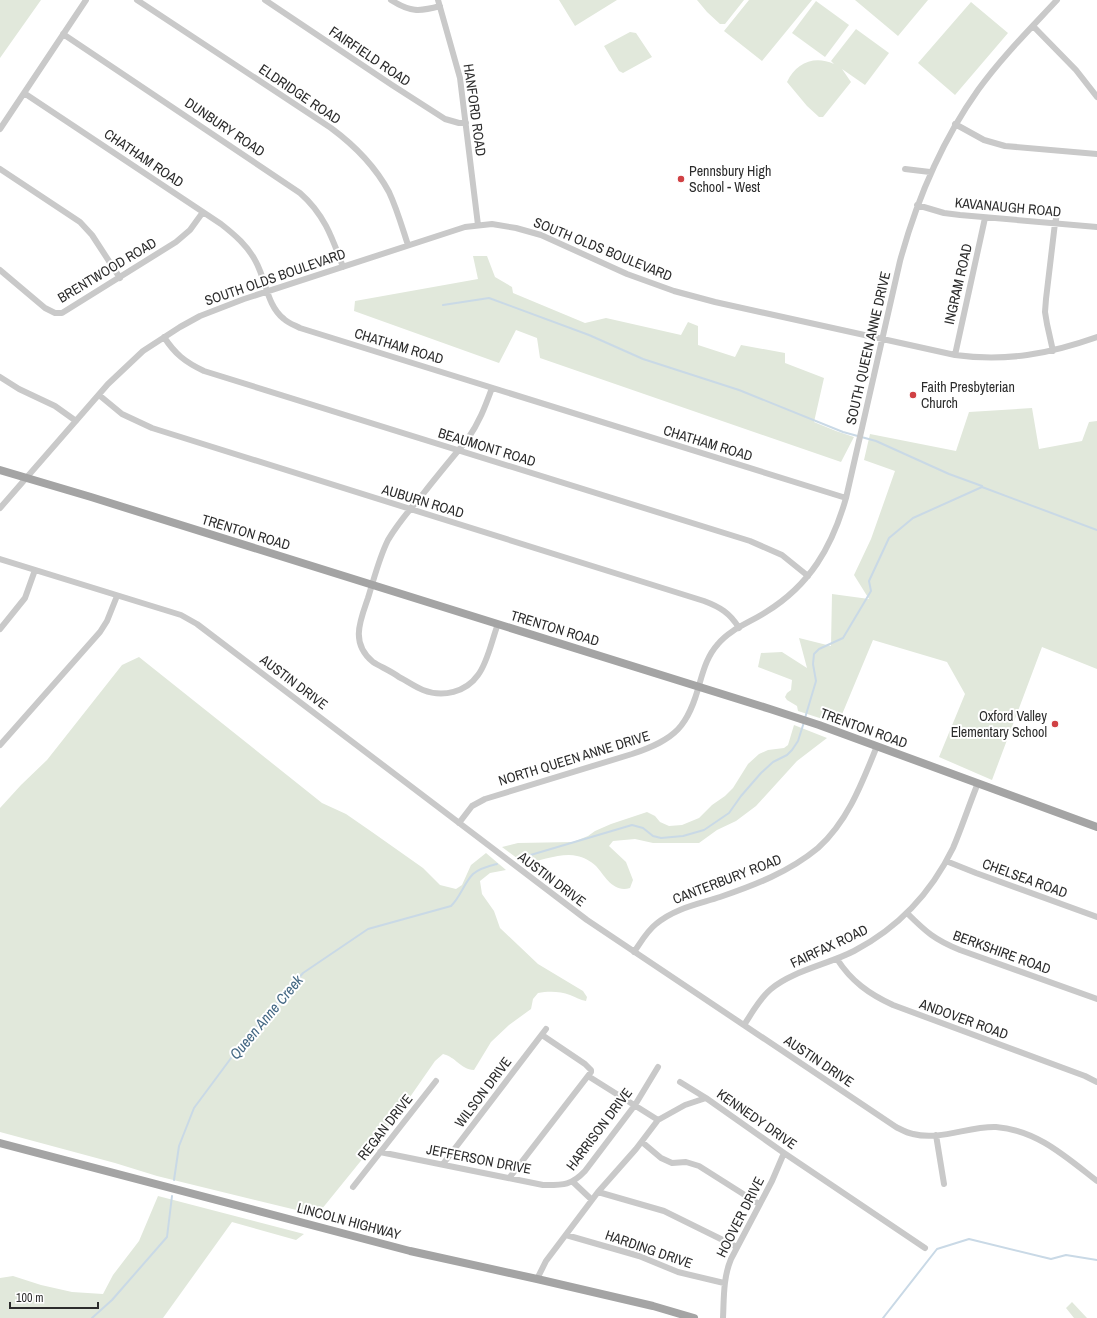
<svg xmlns="http://www.w3.org/2000/svg" width="1097" height="1318" font-family="'Archivo Narrow',sans-serif">
<style>
.green{fill:#e1e8db}
.lines{fill:none;stroke-linecap:round;stroke-linejoin:round}
.stream{stroke:#c9d9e6;stroke-width:2}
.minor{stroke:#c9c9c9;stroke-width:6}
.major{stroke:#a4a4a4;stroke-width:8}
.poi-dot{fill:#d04144;stroke:#fff;stroke-width:1.5}
.labels{text-anchor:middle;dominant-baseline:central;stroke-width:4;stroke-linejoin:round;paint-order:stroke}
.street-label{font-size:14px;fill:#2c2c2c;stroke:#fff}
.poi-label{font-size:14px;fill:#2c2c2c;stroke:#fff;text-anchor:start}
.water-label{font-size:15px;font-style:italic;fill:#446884;stroke:#fff}
</style>
<rect width="100%" height="100%" fill="#fff"/>
<path class="green" d="M0 0H41L0 58Z
M559 0H617L575 26Z
M697 0H744L725 24H720L707 12Z
M749 0H812L762 61 724 31Z
M855 0H928L898 36Z
M816 1 849 25 825 57 792 33Z
M971 2 1008 33 955 95 918 63Z
M856 29 889 53 865 85 842 69 851 82 823 117H819L807 106 787 82C796 63 814 55 834 64L831 61Z
M630 32 636 33 652 57 623 73 619 71 604 46Z
M473 256H487L495 277 512 287 513 293 585 323 606 318 681 335 688 322 698 326V345L735 357 741 345 785 353V363L824 378 814 422 836 431 854 437 841 462 540 358 537 338 516 330 499 363 354 311 355 301 478 279Z
M1032 408 1039 449 1082 441 1089 422 1097 421V669L1042 647 992 780 939 757 965 694 947 662 873 640 838 724 798 711 797 706 787 700 785 697 787 693 791 690 792 680 758 667 761 653 782 652 807 668 799 638 831 646 832 594 869 599 854 575 871 539 895 471 864 460 870 434 956 451 969 412Z
M139 657 322 803 346 814 372 832 423 868 440 885 456 889 462 885 471 865 486 853 506 870 490 873 480 881 482 894 494 911 500 928 538 964 583 991 587 997 586 1001C580 1000 576 997 570 995 560 991 548 991 538 993L533 999 531 1009 509 1025 491 1042 474 1070C460 1069 456 1057 443 1054L435 1061 394 1120 317 1215 157 1176 115 1163 0 1132V808L21 785 47 760 122 665Z
M794 725 827 738 797 761 756 806 736 821 717 830 699 843H653L635 839 613 841 609 846 626 862 633 880 630 888C613 893 605 876 596 866 591 861 583 857 577 856 563 852 539 861 525 864L502 847 518 843 573 842 588 836 595 831 611 824 647 812 655 816 660 822 669 826 682 825 699 818 712 805 725 796 733 788 748 764 759 754 768 750 784 748 788 745Z
M158 1196 304 1234 296 1240 232 1222 163 1318H0V1278L13 1276 41 1285 72 1292 103 1294 113 1275 139 1241Z
M1072 1302 1087 1318H1074L1066 1308Z"/>
<g class="lines">
<path class="stream" d="M443 305 489 298 589 335 643 359 739 390 843 432 876 441 949 474 982 486
M805 718 816 681 813 664 814 654 819 649 843 638 871 591 869 581 889 538 913 518 982 487 1097 530
M517 859 632 825 643 828 653 836 661 838 683 836 704 830 729 813 741 796 761 773 773 762 787 755 792 750 798 741 804 722
M174 1180 179 1146 194 1108 240 1046 303 973 368 929 451 906C461 896 464 883 473 874 480 868 489 866 497 864
M92 1318 112 1300 167 1237 172 1196
M883 1318 937 1249 969 1239 1051 1259 1066 1255 1097 1260"/>
<path class="minor" d="M137 0 331 128C354 145 375 166 389 192 397 209 402 227 408 245
M265 0 392 85 445 119 459 123H466
M391 0C410 12 419 12 440 6
M438 0 460 78 478 225
M1033 26 1076 70 1097 97
M63 34 300 193C324 214 332 237 343 267
M24 93 221 224C235 235 248 246 256 262 266 280 267 306 284 319 288 323 294 325 300 328L846 498
M955 124 984 140 1005 146 1097 154
M0 129 86 0
M0 169 80 222 92 235 120 278
M905 169 930 172
M917 205 944 213 960 215 1097 227
M0 270 45 308 55 313H62L176 242 190 230 203 212
M164 337C175 354 185 362 204 371L750 541 782 555 808 576
M1053 351 1047 324 1045 312 1046 299 1055 223 1058 211
M955 355 985 218
M0 377 19 389 55 406 76 421
M492 388C485 407 479 423 467 440 452 458 437 476 423 494 410 509 398 523 388 540 379 558 374 579 368 598 360 621 350 643 373 662 381 667 391 671 399 677 407 681 415 687 423 690 443 698 466 692 478 675 488 662 492 639 498 624
M99 395 122 414 152 428 704 601C720 607 730 613 739 628
M0 508 108 384 143 351 180 327 200 316 244 299 465 227 492 224 516 228 541 235 627 274 674 291 715 302 955 355C1006 362 1049 354 1097 337
M0 559 181 615 197 624 587 920 896 1127C902 1130 907 1133 913 1134 940 1141 969 1126 996 1127 1037 1130 1066 1157 1097 1181
M0 629 25 598 35 570
M0 745 100 632 107 621 117 596
M459 823 472 806 485 799 632 754C676 739 688 727 700 682 704 668 708 655 718 644 730 629 751 622 766 612 810 585 832 547 846 498L900 261C917 199 941 142 978 90 1001 58 1030 29 1057 0
M946 861 976 873 1097 917
M907 913C926 932 935 940 960 950L1097 999
M634 952C641 942 647 931 656 924 675 908 699 904 720 897 755 885 789 872 818 848 848 821 862 783 877 746
M837 959C851 981 869 994 893 1005L1085 1076 1097 1082
M744 1025C752 1013 760 998 771 989 792 971 829 964 854 951 898 928 931 893 953 848 962 827 969 805 978 783
M588 1076 658 1120
M680 1082 706 1098
M936 1135 944 1184
M642 1142 661 1158 672 1163 686 1162 699 1166 759 1204
M380 1152 543 1185C562 1185 571 1186 585 1171L635 1105 658 1067
M443 1164 546 1029
M510 1177 591 1072V1070L585 1064 542 1035
M573 1182 592 1200
M353 1187 436 1081
M598 1192 664 1211 737 1247
M566 1235 639 1256 678 1272 724 1283
M537 1279 546 1261 598 1192 636 1149 658 1120 685 1105 706 1098 784 1153 925 1248
M723 1318C724 1298 723 1278 731 1259L772 1181 784 1153"/>
<path class="major" d="M0 470 91 497 770 709 819 725 1097 827
M0 1143 410 1251 537 1279 653 1306 694 1318"/>
</g>
<g class="poi-dot">
<circle cx="681" cy="179" r="4"/>
<circle cx="913" cy="395" r="4"/>
<circle cx="1055" cy="724" r="4"/>
</g>
<g class="labels">
<g class="street-label">
<text transform="translate(370 56) rotate(34)">FAIRFIELD ROAD</text>
<text transform="translate(300 94) rotate(34)">ELDRIDGE ROAD</text>
<text transform="translate(475 110) rotate(82)">HANFORD ROAD</text>
<text transform="translate(225 127) rotate(34)">DUNBURY ROAD</text>
<text transform="translate(144 158) rotate(34)">CHATHAM ROAD</text>
<text transform="translate(1008 207) rotate(5)">KAVANAUGH ROAD</text>
<text transform="translate(603 249) rotate(22)">SOUTH OLDS BOULEVARD</text>
<text transform="translate(107 270) rotate(-31)">BRENTWOOD ROAD</text>
<text transform="translate(275 277) rotate(-19)">SOUTH OLDS BOULEVARD</text>
<text transform="translate(958 284) rotate(-77)">INGRAM ROAD</text>
<text transform="translate(399 346) rotate(17)">CHATHAM ROAD</text>
<text transform="translate(868 348) rotate(-77)">SOUTH QUEEN ANNE DRIVE</text>
<text transform="translate(708 443) rotate(17)">CHATHAM ROAD</text>
<text transform="translate(487 447) rotate(17)">BEAUMONT ROAD</text>
<text transform="translate(423 501) rotate(17)">AUBURN ROAD</text>
<text transform="translate(246 532) rotate(17)">TRENTON ROAD</text>
<text transform="translate(555 628) rotate(17)">TRENTON ROAD</text>
<text transform="translate(294 682) rotate(37)">AUSTIN DRIVE</text>
<text transform="translate(864 728) rotate(20)">TRENTON ROAD</text>
<text transform="translate(574 758) rotate(-17)">NORTH QUEEN ANNE DRIVE</text>
<text transform="translate(1025 878) rotate(20)">CHELSEA ROAD</text>
<text transform="translate(552 879) rotate(37)">AUSTIN DRIVE</text>
<text transform="translate(727 879) rotate(-21)">CANTERBURY ROAD</text>
<text transform="translate(829 946) rotate(-25)">FAIRFAX ROAD</text>
<text transform="translate(1002 952) rotate(20)">BERKSHIRE ROAD</text>
<text transform="translate(964 1019) rotate(20)">ANDOVER ROAD</text>
<text transform="translate(819 1061) rotate(34)">AUSTIN DRIVE</text>
<text transform="translate(483 1092) rotate(-53)">WILSON DRIVE</text>
<text transform="translate(757 1119) rotate(35)">KENNEDY DRIVE</text>
<text transform="translate(385 1127) rotate(-52)">REGAN DRIVE</text>
<text transform="translate(599 1129) rotate(-53)">HARRISON DRIVE</text>
<text transform="translate(479 1159) rotate(11)">JEFFERSON DRIVE</text>
<text transform="translate(740 1217) rotate(-63)">HOOVER DRIVE</text>
<text transform="translate(349 1221) rotate(15)">LINCOLN HIGHWAY</text>
<text transform="translate(649 1249) rotate(19)">HARDING DRIVE</text>
</g>
<g class="poi-label">
<text x="689" y="171">Pennsbury High<tspan x="689" dy="16">School - West</tspan></text>
<text x="921" y="387">Faith Presbyterian<tspan x="921" dy="16">Church</tspan></text>
<text x="1047" y="716" text-anchor="end">Oxford Valley<tspan x="1047" dy="16">Elementary School</tspan></text>
</g>
<g class="water-label">
<text transform="translate(266 1017) rotate(-50)">Queen Anne Creek</text>
</g>
</g>
<path d="M10 1302v6h88v-6" fill="none" stroke="#2c2c2c" stroke-width="2"/>
<text x="16" y="1302" font-size="12" fill="#2c2c2c" stroke="#ffffff" stroke-width="3" paint-order="stroke">100 m</text>
</svg>
